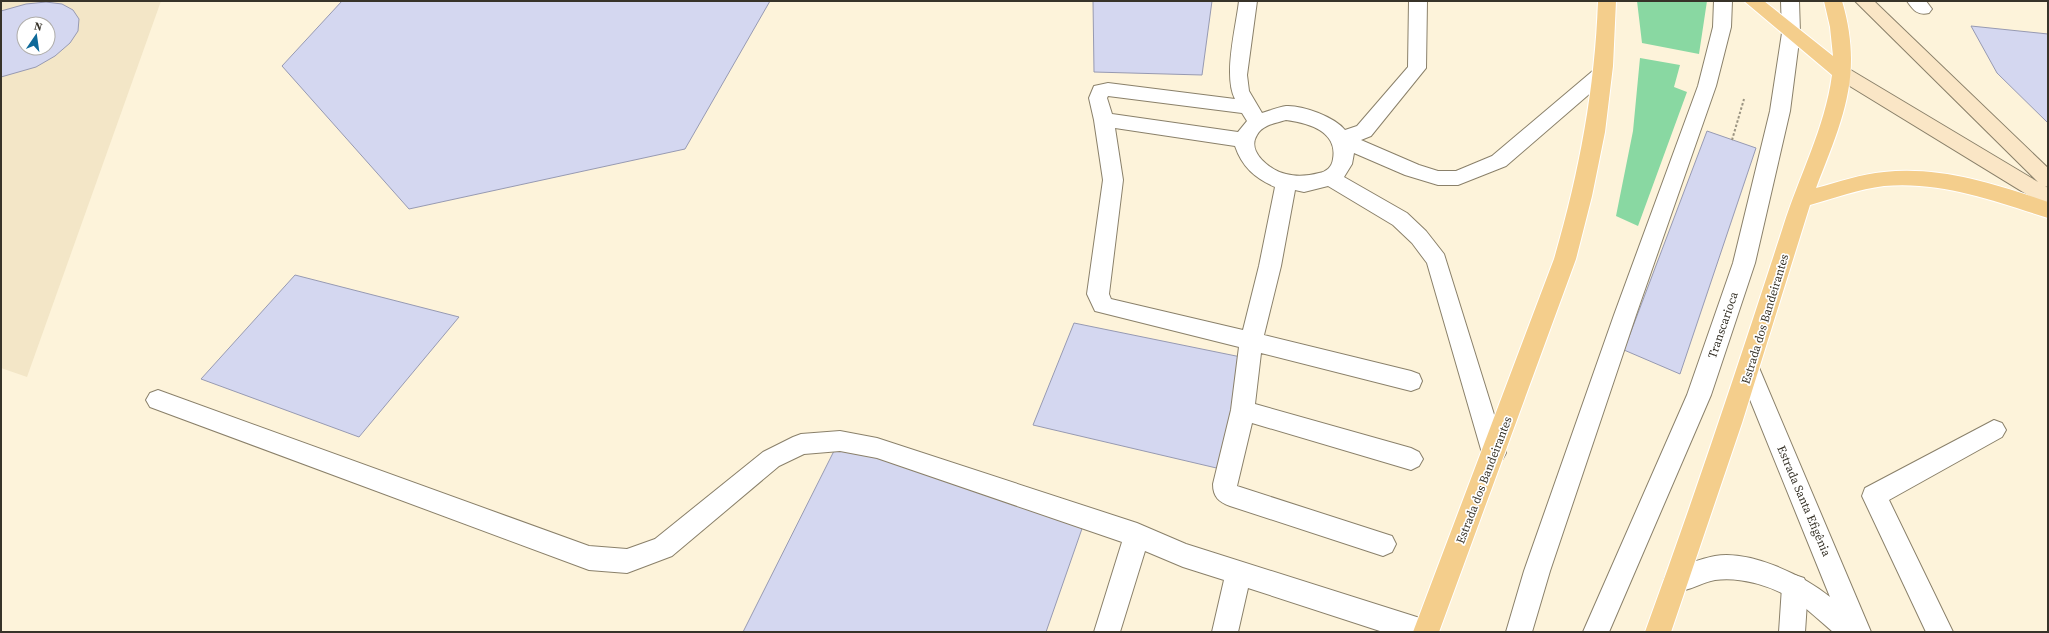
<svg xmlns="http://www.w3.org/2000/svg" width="2049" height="633" font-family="'Source Serif 4',serif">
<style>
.built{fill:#f3e6c7;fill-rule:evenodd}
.green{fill:#89d8a2}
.building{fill:#d4d7f0;stroke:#979ab2;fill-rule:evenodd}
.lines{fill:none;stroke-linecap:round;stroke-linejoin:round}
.service-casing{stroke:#8a806a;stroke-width:2}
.tertiary-casing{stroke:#8a806a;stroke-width:2}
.secondary-casing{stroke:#8a806a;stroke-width:2}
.primary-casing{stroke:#fff;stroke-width:2}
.path{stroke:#9b9482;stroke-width:2;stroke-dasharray:2.5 2;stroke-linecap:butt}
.service{fill:#fff;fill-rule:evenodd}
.tertiary{fill:#fff;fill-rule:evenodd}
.secondary{fill:#fae6c6;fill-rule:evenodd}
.primary{fill:#f4ce8c;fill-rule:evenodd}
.labels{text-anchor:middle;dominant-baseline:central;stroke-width:3.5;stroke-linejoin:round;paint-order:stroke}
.street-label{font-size:12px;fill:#373329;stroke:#fff}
</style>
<rect width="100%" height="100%" fill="#fdf3da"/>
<path class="built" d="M1 1H161L27 377 1 368ZM24 24H48V48H24Z"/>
<path class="green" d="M1637 1H1707L1699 54 1642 43Z
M1640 58 1680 65 1674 87 1687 92 1638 226 1616 216 1633 131Z"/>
<path class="building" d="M342 1H770L685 149 409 209 282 66Z
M1093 1H1212L1202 75 1094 72Z
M46 2 62 4 73 10 79 19 78 31 70 43 55 56 36 67 1 77V11L26 4ZM24 24H48V48H24Z
M1971 26 2048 34V123L1997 73Z
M1707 131 1756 148 1680 374 1624 350Z
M295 275 459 317 359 437 201 379Z
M1074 323 1241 357 1225 470 1033 425Z
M838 443 1085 520 1046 632H743Z"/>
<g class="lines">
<g class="service-casing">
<path id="service" d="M1239 1H1257L1247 75 1249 91 1262 113C1269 111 1278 107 1286 106 1302 105 1335 117 1345 130L1357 126 1408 67 1409 1H1427L1426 68 1371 136 1361 140 1419 165 1438 171H1456L1492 156 1595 69 1602 67 1609 69 1611 73 1609 77 1506 166 1458 185H1438L1405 175 1354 153 1352 164 1344 177 1407 213 1426 231 1444 254 1506 453 1502 460 1494 464 1486 460 1482 453 1427 263 1412 243 1393 225 1328 186 1304 192 1295 190 1281 266 1264 335 1411 371 1419 374 1422 381 1419 388 1411 391 1261 353 1255 404 1411 448 1419 452 1423 459 1419 466 1411 470 1252 423 1237 486 1392 536 1396 544 1392 552 1383 556 1230 506C1219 502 1213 497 1213 484L1231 410 1239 347 1095 311 1087 294 1103 180 1094 120 1089 98 1094 86 1108 83 1235 99C1223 76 1236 27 1239 1ZM1108 96 1242 113 1247 121 1238 132 1112 114 1107 98ZM1286 120C1308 123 1338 131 1333 159 1332 167 1326 172 1319 173 1308 176 1297 177 1286 174 1271 171 1246 152 1257 135 1262 125 1276 123 1286 120ZM1115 128 1235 146C1242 167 1255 178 1275 187L1259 266 1243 330 1111 299 1109 294 1123 180Z
M1714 1H1732L1731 27 1716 86 1636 315 1550 571 1532 632H1506L1524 571 1614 315 1698 86 1713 27Z
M1781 1H1799L1800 33 1790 111 1755 263 1711 395 1609 632H1583L1687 395 1733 263 1770 111 1782 33Z
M1907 1H1926L1932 9 1929 13C1918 16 1913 10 1907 1Z
M158 390 589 546 627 549 655 539 763 452 793 437 801 434 840 431 877 438 1137 523 1186 544 1423 619 1432 623 1436 632H1383L1248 588 1238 632H1212L1224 580 1183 567 1145 551 1120 632H1094L1122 542 877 458 840 451 804 454 779 466 672 556 627 573 589 570 150 407 146 400 150 393Z
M1994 420 2002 423 2006 430 2002 437 1889 500 1953 632H1926L1862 496 1865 488Z
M1795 575 1804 578 1808 587 1805 632H1779L1782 587 1786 578Z"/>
</g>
<g class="tertiary-casing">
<path id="tertiary" d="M1749 360 1757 363 1760 370 1871 632H1833C1821 622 1810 611 1797 602 1776 587 1741 576 1715 580 1698 583 1686 595 1668 589L1664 580 1668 571C1682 566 1699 559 1715 556 1750 550 1803 575 1830 597L1738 370 1741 363Z"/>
</g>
<g class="secondary-casing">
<path id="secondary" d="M1855 1H1874L2048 168V187L2045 186 2048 188V206L2041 203 1835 77 1833 73 1835 69 1842 67 1849 69 2038 182Z"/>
</g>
<g class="primary-casing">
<path id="primary" d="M1598 1H1616L1613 66 1605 132 1592 196 1576 259 1439 632H1413L1554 259C1579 174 1595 89 1598 1Z
M1744 1H1764L1833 56 1830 27 1824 1H1842C1864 75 1842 121 1816 188 1839 182 1861 174 1884 172 1941 166 1995 184 2048 202V218C1994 201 1942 181 1884 186 1859 189 1835 198 1810 205L1742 423 1671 632H1645C1694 498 1739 363 1783 227 1799 176 1825 128 1832 75Z"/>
</g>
<path class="path" d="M1732 140 1744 99"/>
<use href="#service" class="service"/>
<use href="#tertiary" class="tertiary"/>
<use href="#secondary" class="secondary"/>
<use href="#primary" class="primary"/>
</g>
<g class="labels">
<g class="street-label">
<text transform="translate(1765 319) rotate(-73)">Estrada dos Bandeirantes</text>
<text transform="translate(1723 325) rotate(-71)">Transcarioca</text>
<text transform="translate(1484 480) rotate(-69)">Estrada dos Bandeirantes</text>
<text transform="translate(1804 501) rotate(67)">Estrada Santa Efigênia</text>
</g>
</g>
<rect width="2049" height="633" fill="none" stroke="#373329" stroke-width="4"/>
<g transform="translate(36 36) rotate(13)"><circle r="19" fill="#ffffff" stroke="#afada9"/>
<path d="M0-3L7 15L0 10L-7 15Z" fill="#0e6999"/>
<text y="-6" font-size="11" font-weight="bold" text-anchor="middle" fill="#373329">N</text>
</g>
</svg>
